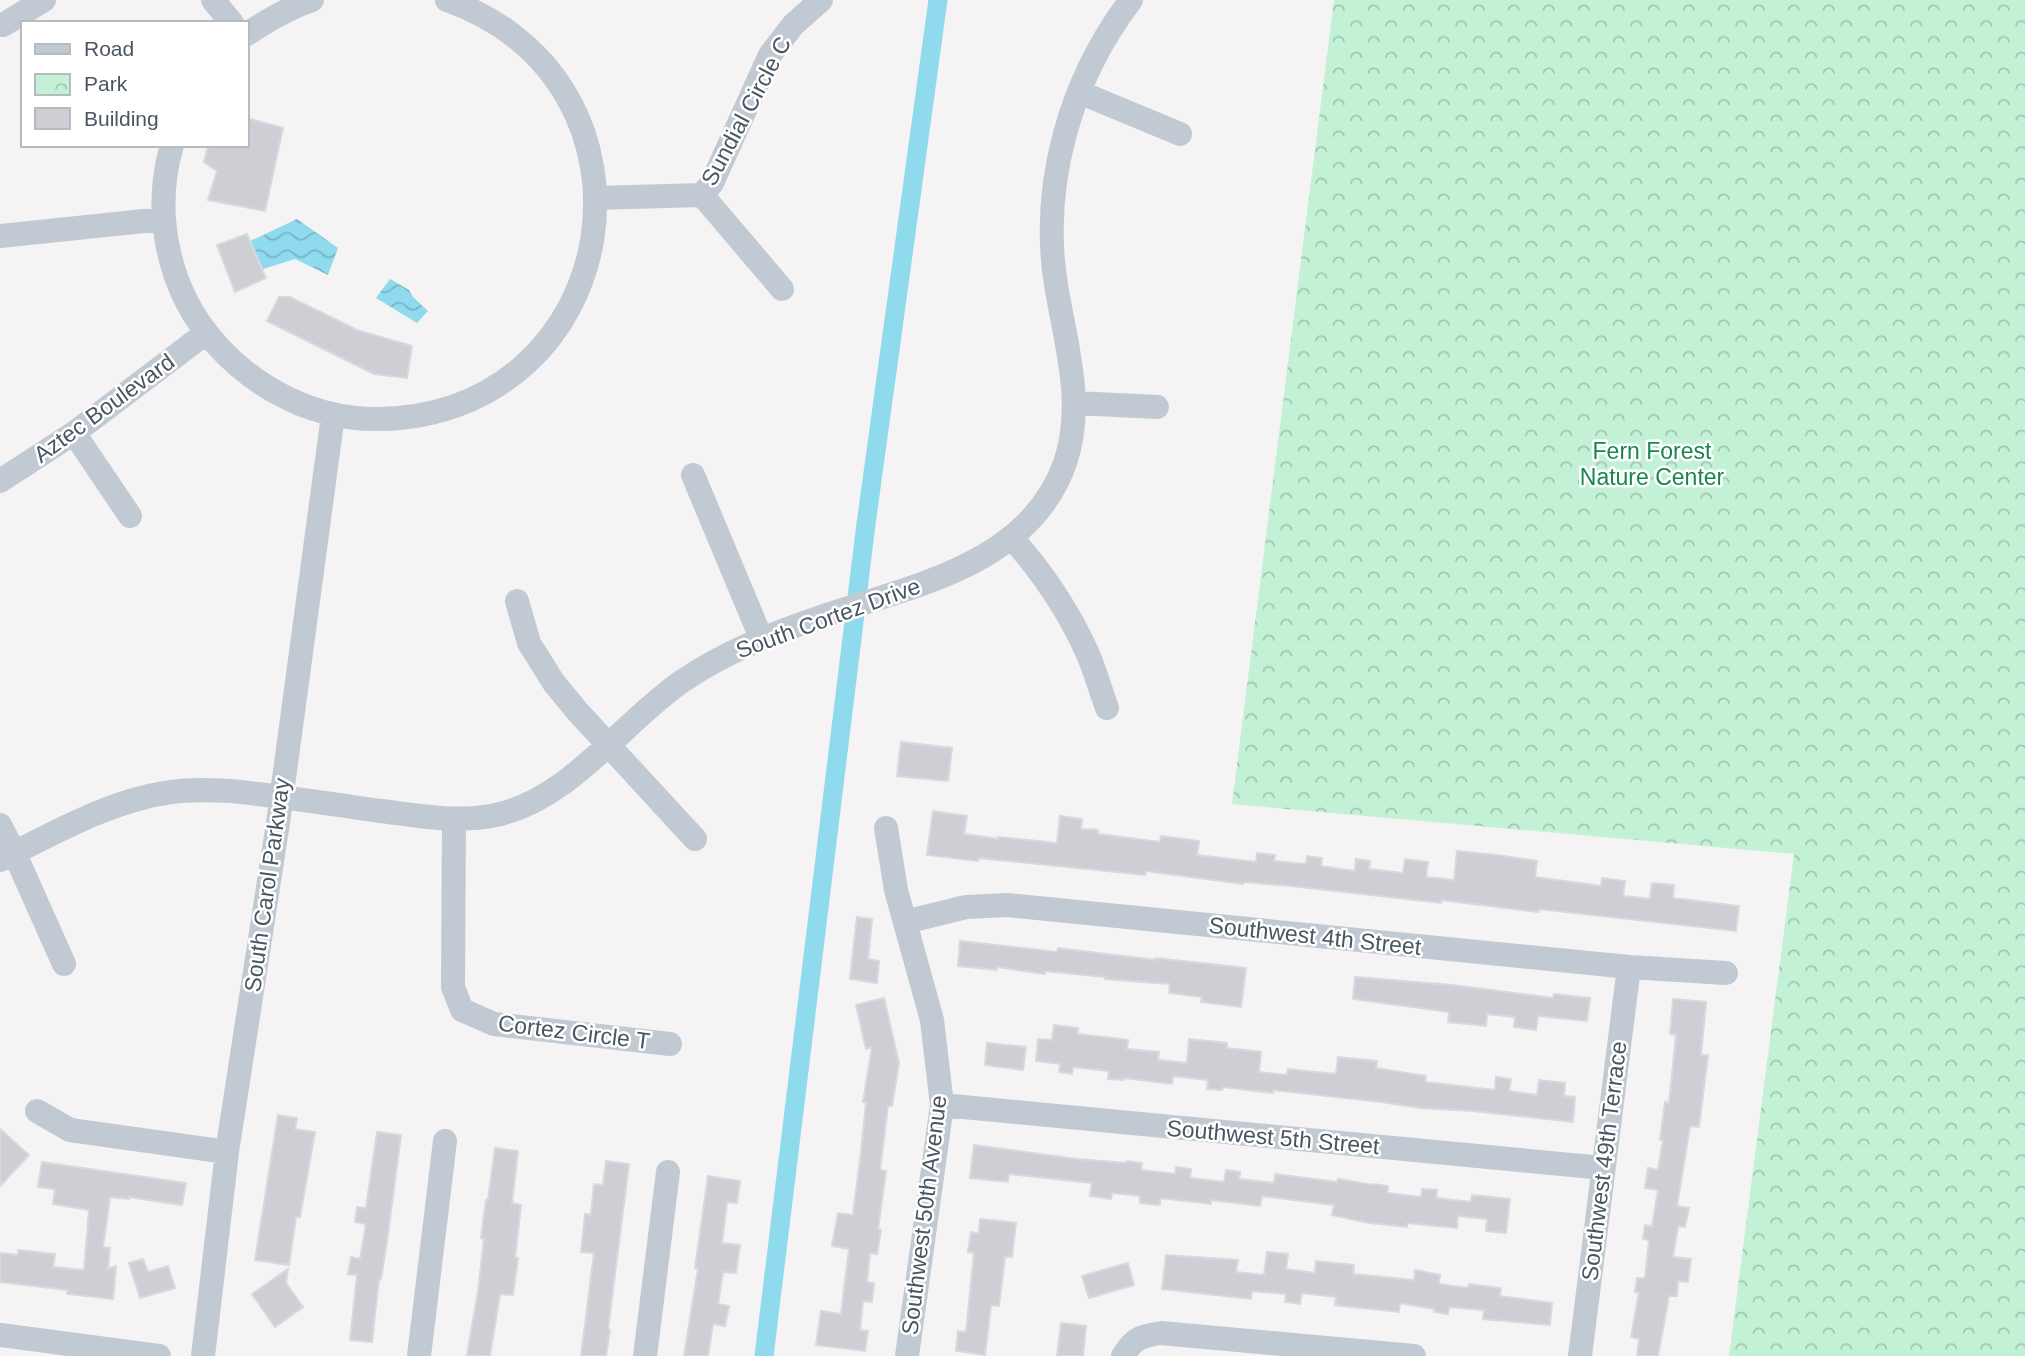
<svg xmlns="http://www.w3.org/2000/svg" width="2025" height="1356" font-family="Arial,sans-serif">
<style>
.park{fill:url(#park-crowns)}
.water{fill:url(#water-waves)}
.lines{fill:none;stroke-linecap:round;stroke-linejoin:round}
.canal{stroke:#90daee;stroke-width:19}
.building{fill:#cdcfd5;stroke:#d7d9de;stroke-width:2}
.minor{stroke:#c1cad2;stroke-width:24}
.labels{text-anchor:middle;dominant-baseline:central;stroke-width:5;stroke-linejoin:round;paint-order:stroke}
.street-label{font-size:23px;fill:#4a5661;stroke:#fff}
.park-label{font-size:23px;fill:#17864f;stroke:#fff}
</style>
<defs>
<pattern id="park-crowns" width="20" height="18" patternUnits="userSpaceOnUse" patternTransform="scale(1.75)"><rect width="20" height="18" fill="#c3f1d5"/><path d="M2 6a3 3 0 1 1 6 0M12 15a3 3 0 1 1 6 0" fill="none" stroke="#a0c6b0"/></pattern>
<pattern id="water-waves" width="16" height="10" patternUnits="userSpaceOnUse" patternTransform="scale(1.75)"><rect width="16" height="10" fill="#90daee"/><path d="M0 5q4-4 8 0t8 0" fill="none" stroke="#78b4c4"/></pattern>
</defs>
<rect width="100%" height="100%" fill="#f5f3f3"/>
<path class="park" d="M1334 0H2025V1356H1729L1794 854 1232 804Z"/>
<path class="water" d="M297 219 338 248 328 275 295 259 263 269 250 241Z
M390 279 409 290 413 297 428 311 417 323 376 298Z"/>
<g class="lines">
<path class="canal" d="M764 1356 866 524 938 0"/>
</g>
<path class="building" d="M247 118 283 128 265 211 208 200 217 171 204 162 208 145H247Z
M247 234 266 278 235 292 217 245Z
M279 297H290L357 330 412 346 407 378 374 374 267 321Z
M901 742 952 748 948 781 897 776Z
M933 811 967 816 964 834 998 839V837L1057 843 1060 816 1082 819 1081 829 1098 830V834L1160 842 1161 836 1199 841 1197 855 1256 862 1257 853 1275 855 1274 861 1306 864 1307 856 1322 858 1321 866 1355 871 1356 859 1370 861 1369 869 1403 873 1405 859 1428 862 1426 877 1454 880 1457 851 1497 855 1537 861 1535 877 1601 886 1602 878 1625 881 1623 896 1650 899 1652 883 1674 885 1673 898 1739 906 1736 931 1539 909V912L1441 900V903L1291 886 1244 882 1243 884 1146 871 1145 875 979 858 978 861 927 855Z
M857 917 872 919 868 959 879 961 877 983 850 979Z
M960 941 1057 952 1058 948 1156 960V958L1246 968 1241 1007 1201 1002 1202 997 1169 993 1170 984 1105 979V977L1045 971V974L997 967V970L958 966Z
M1355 977 1452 985 1553 998 1554 994 1590 998 1587 1021 1538 1016 1536 1030 1514 1027 1515 1017 1487 1014 1486 1026 1448 1022 1449 1012 1353 999Z
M884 998 899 1063 892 1106H888L880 1170 886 1171 878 1229 881 1230 877 1254 870 1253 867 1282 874 1283 872 1302 863 1301 860 1330 868 1331 865 1351 816 1345 821 1311 841 1314 849 1249 832 1246 838 1213 853 1215 861 1152 866 1102H863L872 1047 866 1049 856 1005Z
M1673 999 1706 1002 1701 1055H1708L1699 1127 1690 1126 1677 1206 1689 1208 1685 1227 1678 1226 1673 1257 1691 1259 1688 1282 1678 1281 1677 1296H1669L1658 1356H1637L1639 1339 1631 1337 1639 1292H1635L1637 1278H1645L1649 1240 1643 1239 1645 1225 1652 1227 1658 1190 1645 1188 1648 1168 1658 1170 1663 1140H1660L1665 1102 1669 1103 1676 1035 1670 1034Z
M1054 1025 1078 1028 1077 1034 1128 1040 1127 1049 1159 1052 1158 1060 1187 1063 1189 1039 1227 1043V1048L1261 1052 1259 1072 1287 1075 1288 1069 1336 1074 1338 1057 1377 1061 1376 1068 1426 1076 1425 1082 1495 1090 1496 1077 1511 1079 1509 1091 1537 1095 1539 1080 1565 1083 1564 1096 1575 1097 1573 1122 1473 1111 1421 1108 1381 1102 1273 1090V1093L1223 1087 1222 1090 1207 1089 1208 1080 1173 1076 1172 1084 1124 1078V1080L1108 1079 1109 1071 1073 1067 1072 1074 1059 1072 1060 1064 1036 1061 1038 1039 1052 1040Z
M987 1043 1026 1047 1023 1070 985 1065Z
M278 1115 297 1118 295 1129 315 1132 300 1217H296L289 1265 255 1260Z
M0 1129 29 1155 0 1186Z
M377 1132 401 1135 387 1241 381 1279H379L372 1342 350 1340 357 1275 348 1274 351 1257 360 1259 366 1224 355 1222 357 1207 366 1208Z
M974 1145 1077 1159 1126 1163 1127 1161 1142 1163 1141 1170 1175 1174 1176 1167 1191 1169 1190 1178 1224 1182 1226 1170 1240 1172 1239 1179 1274 1183 1275 1174 1337 1182 1338 1179 1373 1185 1374 1184 1388 1186 1387 1193 1421 1197 1422 1189 1437 1190 1436 1198 1471 1202 1472 1195 1510 1199 1506 1233 1486 1231 1487 1219 1458 1216 1457 1228 1407 1223V1227L1369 1223 1332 1215 1334 1205 1262 1196 1260 1206 1211 1200V1204L1160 1198V1205L1140 1203V1196L1112 1193 1111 1199 1090 1196 1092 1183 1009 1174 1008 1182 970 1178Z
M495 1148 518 1151 512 1203 521 1205 515 1258H518L513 1295 500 1294 490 1356H476L467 1355 478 1291 484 1239 481 1238 486 1200H488Z
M606 1161 629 1164 608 1329 610 1330 606 1356H581L594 1253 581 1252 585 1214 591 1215 594 1184 603 1185Z
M42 1162 186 1183 182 1205 129 1197V1199L110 1197 103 1247 110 1248 108 1269 116 1266 113 1299 67 1294 68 1290 0 1282V1253L18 1255V1250L55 1254 53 1267 84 1270 89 1210 53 1204 55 1189 38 1187Z
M708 1176 740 1181 737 1203 727 1202 722 1243 740 1245 736 1273 723 1272 718 1304 729 1306 725 1326 713 1324 708 1356H684L698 1269 695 1268Z
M980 1219 1016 1223 1012 1257H1005L999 1306 991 1305 985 1355 956 1351 958 1331 966 1332 974 1253 968 1252 971 1232 979 1233Z
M1267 1252 1288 1254 1286 1269 1315 1273 1316 1261 1354 1265 1353 1274 1414 1280 1415 1270 1440 1275 1439 1284 1468 1288 1469 1284 1501 1288 1500 1296 1552 1303 1550 1325 1483 1319 1484 1310 1449 1307 1448 1314 1434 1312 1435 1309 1400 1303 1399 1312 1335 1305 1336 1297 1302 1293 1300 1304 1285 1302 1286 1294 1252 1291 1251 1299 1162 1289 1166 1255 1238 1260 1236 1272 1264 1275Z
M143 1259 148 1272 168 1266 175 1288 140 1298 129 1263Z
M1128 1263 1134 1285 1089 1298 1082 1276Z
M288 1269 286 1283 303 1307 275 1327 252 1294Z
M1061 1323 1086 1326 1083 1356H1057Z"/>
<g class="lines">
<path class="minor" d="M213 0 232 23
M3 25 44 0
M247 34C268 20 288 8 312 0
M1079 92 1180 134
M172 145C152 213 168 291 216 344 257 390 316 420 379 419 625 415 679 83 447 0
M702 195 712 183 770 55 793 25 821 0
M702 195 782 289
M596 198 702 195
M0 236 163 219
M1075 403 1157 407
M74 433 130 516
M693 475 761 638
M0 481 74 433 206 333
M1012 538C1042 572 1068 610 1087 652 1095 670 1100 689 1107 708
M517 601 529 643 554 683 578 712 695 839
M454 819 453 987 462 1010 494 1024 670 1044
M0 825 14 852 64 964
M886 828 896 890 932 1020 942 1105 907 1356
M0 860C54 833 111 800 171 792 191 789 211 790 231 791 281 796 331 804 381 811 420 816 457 823 496 815 570 799 621 724 681 682 723 653 771 634 818 618 909 586 1028 567 1065 463 1085 404 1066 345 1056 285 1040 185 1070 80 1131 0
M905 922 966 907 1007 905 1629 967 1726 973
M942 1105 1603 1168
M37 1111 70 1130 227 1152
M0 1335 159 1356
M203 1356 227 1152 278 823 333 415
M419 1356 445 1141
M645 1356 668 1172
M1123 1356C1134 1338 1141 1336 1161 1333L1414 1356
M1580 1356 1629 967"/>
</g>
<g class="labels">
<g class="street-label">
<text transform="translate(746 111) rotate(-62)">Sundial Circle C</text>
<text transform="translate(104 408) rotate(-36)">Aztec Boulevard</text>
<text transform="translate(828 618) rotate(-20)">South Cortez Drive</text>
<text transform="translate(267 885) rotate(-82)">South Carol Parkway</text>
<text transform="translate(1315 936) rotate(6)">Southwest 4th Street</text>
<text transform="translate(574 1032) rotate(7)">Cortez Circle T</text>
<text transform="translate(1273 1137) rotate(5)">Southwest 5th Street</text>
<text transform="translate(1604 1161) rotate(-83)">Southwest 49th Terrace</text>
<text transform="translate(924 1215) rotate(-83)">Southwest 50th Avenue</text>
</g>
<g class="park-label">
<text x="1652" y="451">Fern Forest<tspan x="1652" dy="26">Nature Center</tspan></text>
</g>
</g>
<rect x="21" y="21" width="228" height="126" fill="#ffffff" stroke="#b7bbc0" stroke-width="2"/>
<rect x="35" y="44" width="35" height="10" fill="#c1cad2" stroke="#b7bbc0" stroke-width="2"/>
<text x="84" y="56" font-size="21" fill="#4a5661">Road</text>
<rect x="35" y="74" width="35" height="21" fill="url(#park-crowns)" stroke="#b7bbc0" stroke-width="2"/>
<text x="84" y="91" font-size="21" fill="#4a5661">Park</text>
<rect x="35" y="108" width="35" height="21" fill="#cdcfd5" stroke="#b7bbc0" stroke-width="2"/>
<text x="84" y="126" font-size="21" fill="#4a5661">Building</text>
</svg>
